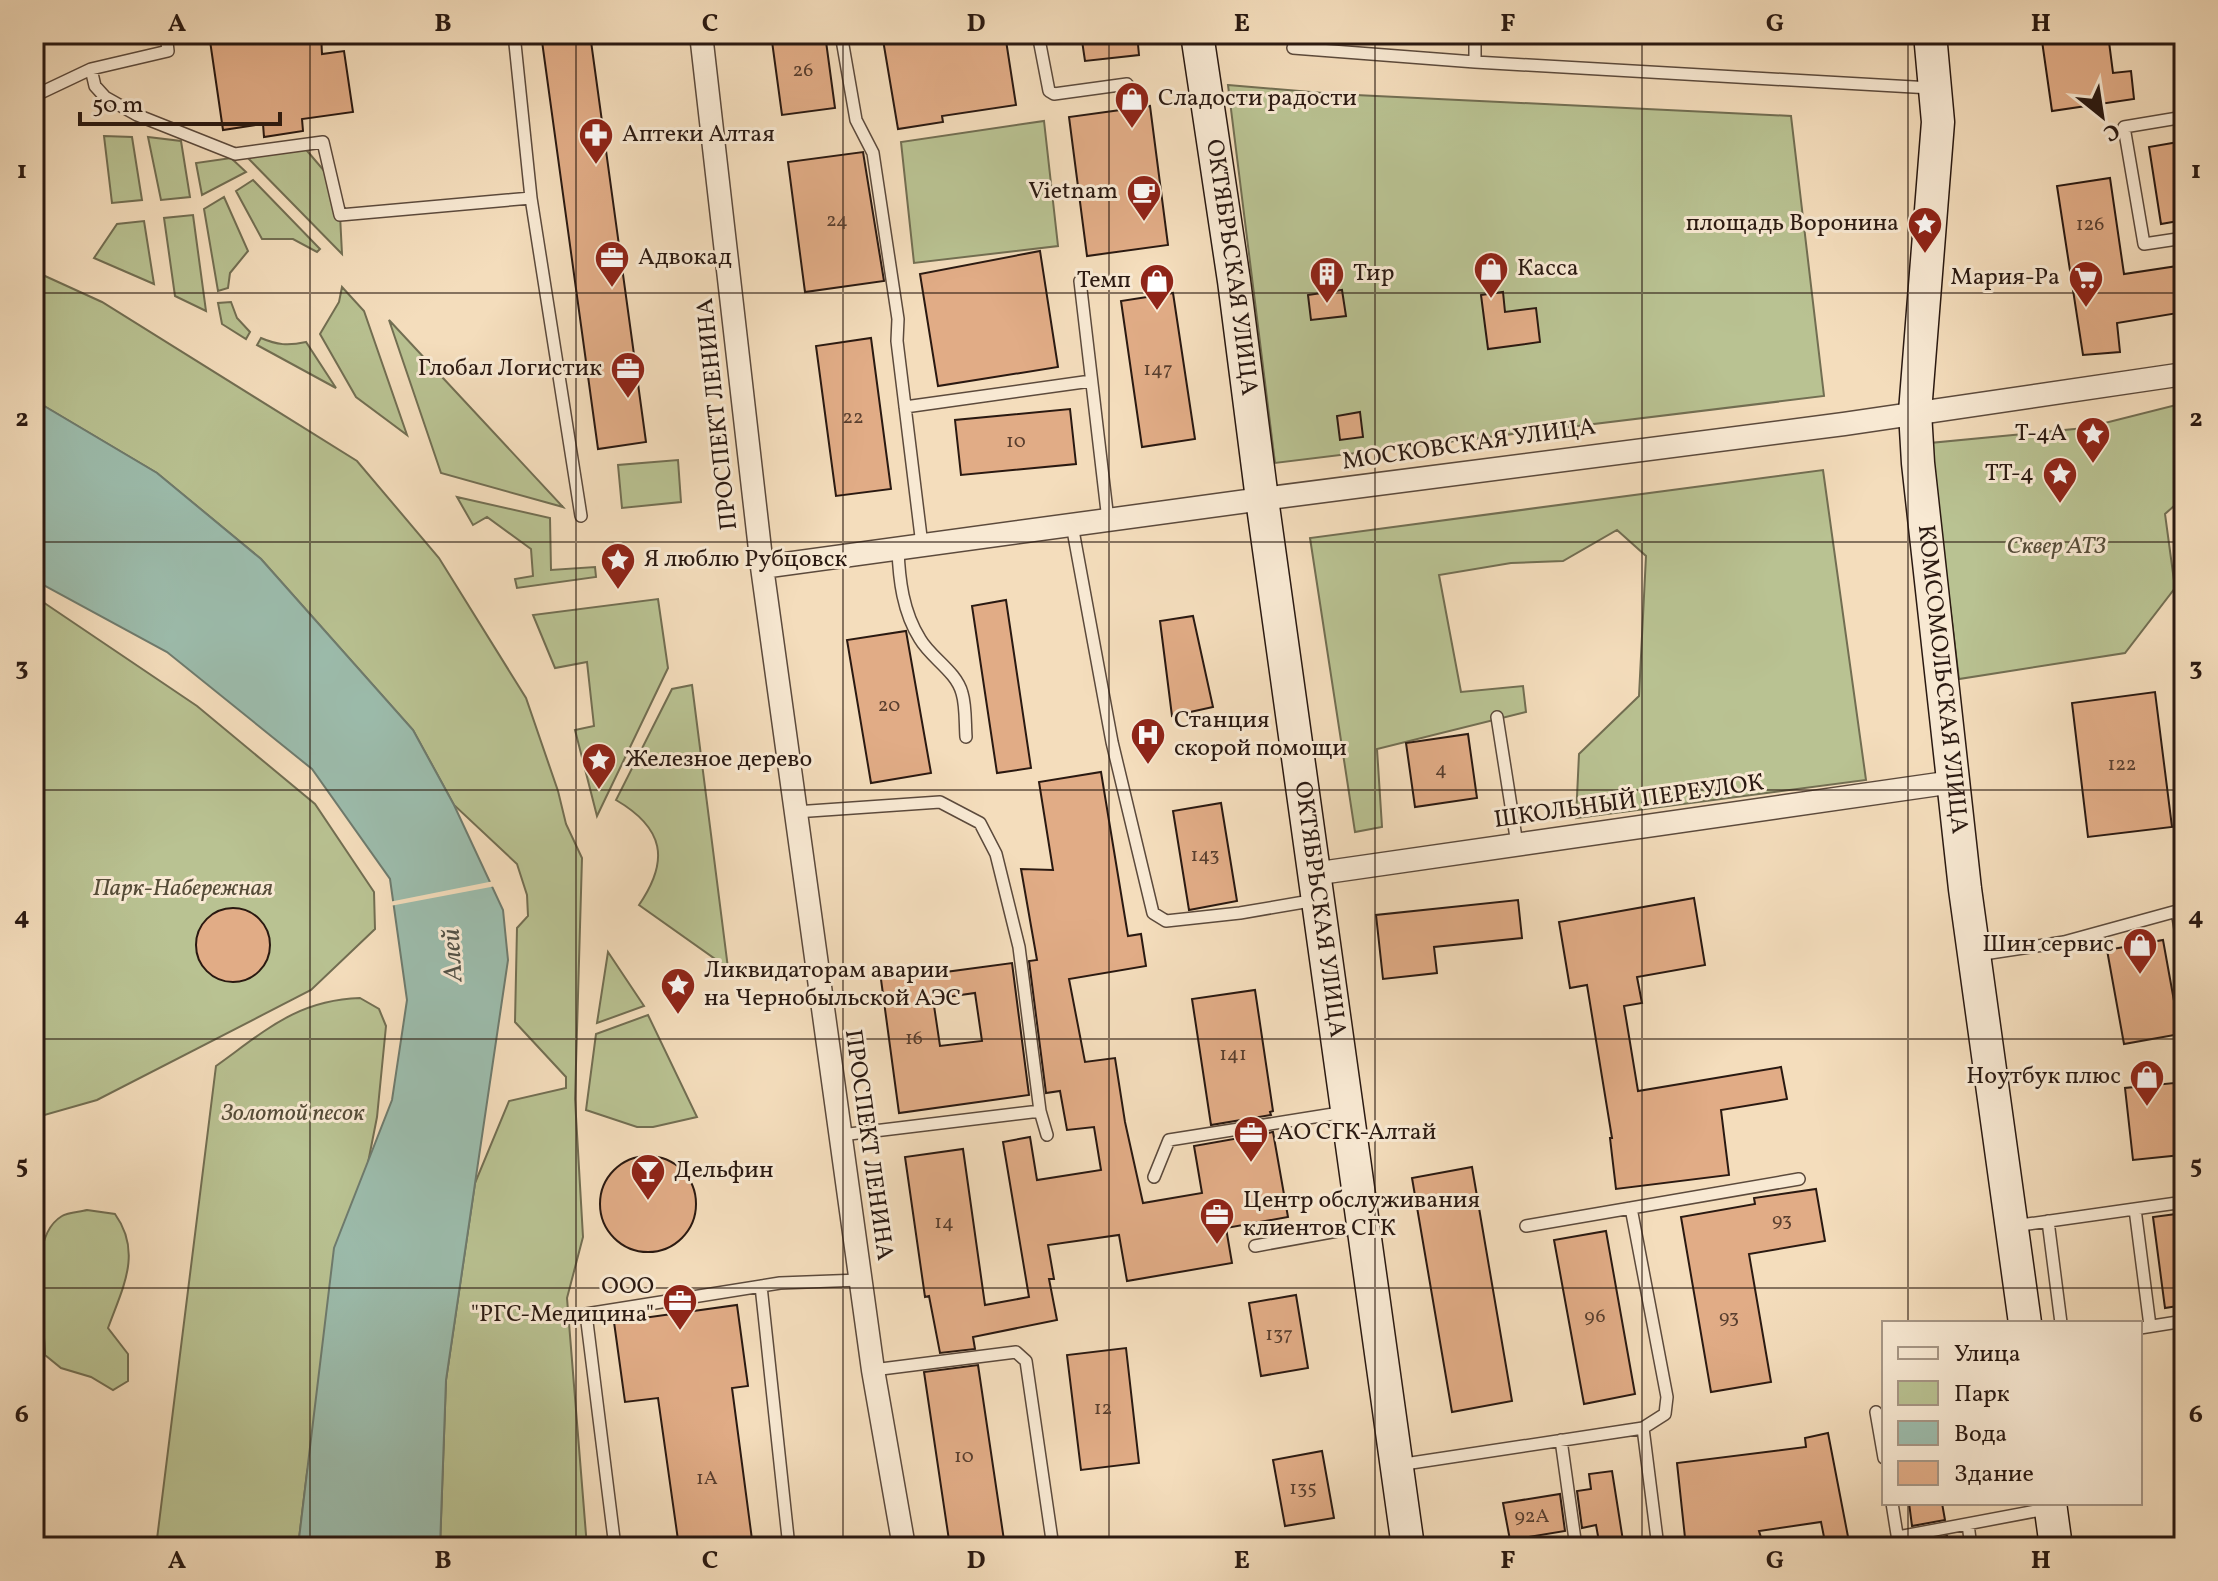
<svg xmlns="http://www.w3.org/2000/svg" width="2218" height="1581" font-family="Vollkorn,serif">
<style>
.green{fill:#b9c292;stroke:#726e52;stroke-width:2}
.water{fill:#9cbcac;stroke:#6e7b6e;stroke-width:2}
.pier{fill:#f4ddbc}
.building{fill:#e1ac86;stroke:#2a1911;stroke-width:2;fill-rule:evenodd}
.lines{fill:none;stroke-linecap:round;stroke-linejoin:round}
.service-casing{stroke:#5c4a3c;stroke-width:14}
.minor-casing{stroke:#5c4a3c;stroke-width:25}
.secondary-casing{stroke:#2a1911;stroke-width:35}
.service{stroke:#f8e9d3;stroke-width:11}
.minor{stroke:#f8e9d3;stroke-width:22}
.secondary{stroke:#f8e9d3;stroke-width:32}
.grid{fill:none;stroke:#2a1911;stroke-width:2;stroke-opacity:0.55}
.labels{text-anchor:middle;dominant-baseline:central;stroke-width:6;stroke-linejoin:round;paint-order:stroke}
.number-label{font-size:20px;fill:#583e2e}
.poi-label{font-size:24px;fill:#2a1911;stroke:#f8e9d3;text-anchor:start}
.street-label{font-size:24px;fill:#2a1911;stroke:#f8e9d3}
.park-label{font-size:24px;font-style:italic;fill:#554c38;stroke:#f8e9d3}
.water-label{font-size:26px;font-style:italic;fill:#525247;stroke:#f8e9d3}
.neatline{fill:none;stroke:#2a1911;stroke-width:3}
.grid-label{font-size:26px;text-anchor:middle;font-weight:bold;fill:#2a1911}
</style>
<rect width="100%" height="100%" fill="#f4ddbc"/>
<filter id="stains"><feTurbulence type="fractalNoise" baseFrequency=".0025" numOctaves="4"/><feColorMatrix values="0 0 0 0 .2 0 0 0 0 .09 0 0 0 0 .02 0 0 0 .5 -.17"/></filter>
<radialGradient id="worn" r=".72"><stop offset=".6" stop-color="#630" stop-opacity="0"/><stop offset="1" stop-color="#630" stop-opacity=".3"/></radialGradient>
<path class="green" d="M1228 85 1335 94 1791 116 1824 396 1275 463Z
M1044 121 1058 246 914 263 901 142Z
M104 136 132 137 142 200 112 203Z
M148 137 181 141 190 197 161 200Z
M303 146 326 173 340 215 342 254 244 154Z
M231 158 246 172 202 195 196 163Z
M253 180 320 249 317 252 293 239H262L236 191Z
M224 197 248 251 230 273 228 288 218 291 204 209Z
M193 215 206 311 175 296 164 218Z
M144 221 154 284 94 258 117 224Z
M34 271 102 302 357 461 439 558 526 698 558 791 566 824 582 858 575 1099 583 1237 567 1298 587 1547H440L446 1380 475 1183 509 1101 566 1088V1077L515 1022 517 928 528 916 527 895 517 864 454 805 413 730 261 559 157 473 34 400Z
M342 287 364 311 407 435 356 397 320 334 339 302Z
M231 302 237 318 250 332 246 339 222 324 218 303Z
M389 320 563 507 441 473Z
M261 338C277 345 288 346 306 342L336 388 257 345Z
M2184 403V497L2165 514 2175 588 2125 653 1959 679 1930 443 2085 428Z
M678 460 681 502 622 508 618 465Z
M1823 470 1866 780 1576 818 1579 754 1639 696 1646 556 1617 530 1563 561 1511 563 1439 575 1461 692 1523 686 1526 712 1377 749 1382 827 1355 832 1310 538Z
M457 497 550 518 551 570 595 567 596 577 517 588 515 579 533 576 531 549 487 517 473 525Z
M34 596 197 706 315 804 374 892 375 929 311 990 97 1100 34 1118Z
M658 599 668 668 597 816 575 730 594 726 587 662 555 668 533 615Z
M692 685 728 968 639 905C670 860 664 828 616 800L672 689Z
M608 952 644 1006 597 1023Z
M360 998 379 1009 386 1026 377 1117 307 1473 298 1547H156L216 1066C265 1031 297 1000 360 998Z
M648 1015 697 1117 653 1127H637L586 1110 596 1034Z
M87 1210 115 1214C143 1253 122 1289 108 1328L128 1354V1381L113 1390 91 1377 61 1368 45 1355C45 1318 25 1238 62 1216 68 1212 80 1212 87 1210Z"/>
<path class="water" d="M34 400 157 473 261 559 413 730 454 805 503 910 508 960 446 1380 440 1547H298L334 1248 392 1100 407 1000 390 879 312 769 167 652 34 580Z"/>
<path class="pier" d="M494 881 496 886 390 906 389 902Z"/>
<path class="building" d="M209 34H321L322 54 344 51 353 112 302 119 303 131 264 137 263 124 223 130Z
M541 34H590L646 442 598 449Z
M771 34H825L835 108 782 115Z
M882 34H1005L1016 105 942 116 943 122 898 129Z
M1081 34H1137L1139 55 1085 61Z
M2041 34H2108L2113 73 2131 71 2134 99 2052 111Z
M1150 106 1168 245 1087 256 1069 117Z
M2184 141V220L2161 224 2149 147Z
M863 152 884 281 805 292 788 162Z
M2110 178 2124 274 2184 265V312L2117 323 2120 352 2083 355 2057 186Z
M1040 251 1058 367 938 386 920 274Z
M1342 290 1346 316 1311 320 1308 295Z
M1503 292 1505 312 1536 308 1540 342 1488 349 1481 295Z
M1173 293 1195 439 1142 447 1121 301Z
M871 338 891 489 836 496 816 346Z
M1070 409 1076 464 961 475 955 420Z
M1360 412 1363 437 1340 440 1337 416Z
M1006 600 1031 768 997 773 972 606Z
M1193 616 1213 707 1172 716 1160 621Z
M906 631 931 773 871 783 847 640Z
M2155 692 2172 827 2088 837 2072 703Z
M1468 734 1477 798 1415 807 1406 743Z
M1101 772 1128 936 1141 934 1146 966 1069 979 1085 1062 1115 1058 1125 1122 1143 1203 1202 1193 1194 1146 1273 1132 1288 1217 1226 1228 1232 1263 1127 1281 1119 1235 1048 1245 1054 1279H1049L1057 1320 973 1337 975 1349 940 1353 929 1296 925 1297 905 1157 963 1149 985 1305 1029 1297 1003 1142 1030 1137 1037 1180 1101 1170 1094 1127 1067 1130 1060 1091 1046 1093 1029 961 1037 960 1021 869 1053 870 1039 782Z
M1221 803 1237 901 1189 910 1173 811Z
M1694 898 1705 965 1637 977 1642 1003 1624 1006 1638 1091 1781 1067 1787 1099 1721 1110 1729 1175 1616 1189 1610 1138H1612L1587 985 1570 988 1559 922Z
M1518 900 1522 938 1434 947 1437 973 1383 979 1376 915Z
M196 945a37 37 0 1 1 74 0a37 37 0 1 1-74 0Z
M2163 940 2180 1034 2124 1044 2107 950Z
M1012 963 1029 1095 899 1113 880 972 929 965 930 974ZM975 993 982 1041 940 1046 933 999Z
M1255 990 1273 1111 1270 1112 1271 1115 1211 1125 1192 999Z
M2174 1083 2181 1155 2133 1160 2125 1088Z
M600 1204a48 48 0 1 1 96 0a48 48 0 1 1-96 0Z
M1472 1167 1512 1401 1452 1412 1412 1178Z
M1816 1189 1825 1241 1749 1254 1771 1382 1711 1392 1681 1217 1755 1204 1754 1198Z
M2184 1213V1305L2165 1308 2153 1217Z
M1606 1231 1635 1394 1584 1404 1554 1240Z
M1296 1295 1308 1368 1261 1376 1249 1303Z
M737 1305 748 1386 732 1388 753 1547H679L658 1398 625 1402 614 1322Z
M1126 1348 1139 1463 1081 1470 1067 1355Z
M978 1365 1005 1547H950L924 1372Z
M1828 1433 1850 1547H1826L1821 1522 1759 1531 1764 1547H1686L1677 1463 1806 1447 1805 1438Z
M1322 1451 1334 1518 1285 1526 1273 1460Z
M1612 1471 1624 1547H1600L1596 1525 1582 1528 1577 1491 1591 1489 1589 1474Z
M1560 1494 1565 1531 1510 1540 1503 1503Z
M1909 1503H1942L1945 1520 1912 1526Z
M1947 1536 1948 1547H1915L1914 1543Z"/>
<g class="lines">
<g class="service-casing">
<path id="service" d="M166 34 168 51 91 69 95 86 105 97 137 115 235 154 323 142 340 215 531 198 514 34
M841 34 856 120 873 153 898 319 897 341 922 545
M1038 34 1049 91 1054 94 1127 84
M1293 48 1475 62 1931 88
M1475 62V34
M34 96 91 69
M2184 117 2124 127 2144 244 2184 238
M531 198 581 516
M1080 281 1108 520
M905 407 1091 381
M1072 525 1112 742 1153 913 1166 921 1240 913 1316 900
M898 549C899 580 903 612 920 639 931 658 956 671 962 693 966 706 965 723 966 737
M1497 717 1517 844
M795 812 940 802 980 823 996 854 1019 947 1040 1111 1047 1135
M2177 911 2184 952
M1977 955 2064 942 2177 911 2184 904
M841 1135 1040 1111
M1154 1177 1169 1140 1346 1112
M2135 1209 2150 1326
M2048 1221 2061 1323
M1526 1226 1631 1208
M2014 1226 2184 1202
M1255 1246 1359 1227
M761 1286 789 1547
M2140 1328 2184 1321
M873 1370 1016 1352 1026 1361 1053 1547
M1876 1412 1884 1458
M1643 1428 1658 1547
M1561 1440 1576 1547
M1398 1465 1643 1428 1665 1414 1667 1397 1631 1208 1799 1179
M1892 1503 1899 1547
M1968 1524 1971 1547
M1898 1537 2046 1509
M615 1547 586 1314 780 1283 860 1280"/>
</g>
<g class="minor-casing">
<path id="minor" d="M701 34 762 567 873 1370 904 1547
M762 567 1262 499 1844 424 2184 374
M1313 874 1953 782"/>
</g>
<g class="secondary-casing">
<g id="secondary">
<path id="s1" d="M1197 34 1234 281 1262 499 1408 1547"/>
<path id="s2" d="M1930 34 1938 122 1915 412 1918 463 1965 889 2025 1323"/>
<path d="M2050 1503 2056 1547"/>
</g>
</g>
<use href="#service" class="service"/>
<use href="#minor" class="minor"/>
<use href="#secondary" class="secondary"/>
</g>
<path class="grid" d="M310 34V1547M576 34V1547M843 34V1547M1109 34V1547M1375 34V1547M1642 34V1547M1908 34V1323M34 293H2184M34 542H2184M34 790H2184M34 1039H2184M34 1288H2184M1908 1503V1547"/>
<defs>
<g id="shop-pin" transform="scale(1.8)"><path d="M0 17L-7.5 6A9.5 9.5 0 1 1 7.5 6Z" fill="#8f2418" stroke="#f8e9d3"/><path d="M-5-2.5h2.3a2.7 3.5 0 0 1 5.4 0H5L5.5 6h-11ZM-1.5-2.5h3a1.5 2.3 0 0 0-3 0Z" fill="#fff"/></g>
<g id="pharmacy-pin" transform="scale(1.8)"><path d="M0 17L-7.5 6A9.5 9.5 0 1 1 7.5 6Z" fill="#8f2418" stroke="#f8e9d3"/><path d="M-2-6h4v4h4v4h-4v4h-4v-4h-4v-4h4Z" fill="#fff"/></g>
<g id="cafe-pin" transform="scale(1.8)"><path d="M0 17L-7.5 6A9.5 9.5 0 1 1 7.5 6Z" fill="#8f2418" stroke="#f8e9d3"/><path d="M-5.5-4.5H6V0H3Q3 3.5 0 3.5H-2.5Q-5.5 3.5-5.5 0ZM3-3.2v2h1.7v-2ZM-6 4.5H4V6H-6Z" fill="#fff"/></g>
<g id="sight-pin" transform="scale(1.8)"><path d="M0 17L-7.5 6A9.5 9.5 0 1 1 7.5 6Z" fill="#8f2418" stroke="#f8e9d3"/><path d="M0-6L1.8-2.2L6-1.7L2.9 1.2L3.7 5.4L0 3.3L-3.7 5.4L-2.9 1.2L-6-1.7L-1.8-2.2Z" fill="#fff"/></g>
<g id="office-pin" transform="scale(1.8)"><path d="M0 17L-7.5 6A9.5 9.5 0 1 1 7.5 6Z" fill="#8f2418" stroke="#f8e9d3"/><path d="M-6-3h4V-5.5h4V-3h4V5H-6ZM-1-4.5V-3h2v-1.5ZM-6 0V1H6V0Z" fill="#fff"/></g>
<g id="building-pin" transform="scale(1.8)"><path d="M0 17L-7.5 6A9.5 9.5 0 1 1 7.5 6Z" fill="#8f2418" stroke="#f8e9d3"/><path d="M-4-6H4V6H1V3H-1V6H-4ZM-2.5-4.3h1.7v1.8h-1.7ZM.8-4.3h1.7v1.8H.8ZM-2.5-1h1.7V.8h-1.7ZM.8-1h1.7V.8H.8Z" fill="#fff"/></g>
<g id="supermarket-pin" transform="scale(1.8)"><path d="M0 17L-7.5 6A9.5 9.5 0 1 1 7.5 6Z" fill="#8f2418" stroke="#f8e9d3"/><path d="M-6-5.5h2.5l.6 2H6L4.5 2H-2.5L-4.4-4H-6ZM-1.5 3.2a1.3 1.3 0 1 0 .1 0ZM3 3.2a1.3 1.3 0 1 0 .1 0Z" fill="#fff"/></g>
<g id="hospital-pin" transform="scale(1.8)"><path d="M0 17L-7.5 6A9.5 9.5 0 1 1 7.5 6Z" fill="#8f2418" stroke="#f8e9d3"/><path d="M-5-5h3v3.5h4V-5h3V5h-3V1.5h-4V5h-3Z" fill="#fff"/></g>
<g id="bar-pin" transform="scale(1.8)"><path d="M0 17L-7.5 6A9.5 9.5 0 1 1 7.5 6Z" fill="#8f2418" stroke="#f8e9d3"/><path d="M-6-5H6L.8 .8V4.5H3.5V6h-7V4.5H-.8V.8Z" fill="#fff"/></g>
</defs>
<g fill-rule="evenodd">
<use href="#shop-pin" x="1132" y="99"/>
<use href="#pharmacy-pin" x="596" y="135"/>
<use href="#cafe-pin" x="1144" y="192"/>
<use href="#sight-pin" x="1925" y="224"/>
<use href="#office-pin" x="612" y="258"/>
<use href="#shop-pin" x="1491" y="269"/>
<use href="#building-pin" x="1327" y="274"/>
<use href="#supermarket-pin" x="2086" y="278"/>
<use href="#shop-pin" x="1157" y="281"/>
<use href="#office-pin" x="628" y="369"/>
<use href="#sight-pin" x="2093" y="434"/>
<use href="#sight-pin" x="2060" y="474"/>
<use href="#sight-pin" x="618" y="560"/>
<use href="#hospital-pin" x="1148" y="735"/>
<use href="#sight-pin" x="599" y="760"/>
<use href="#shop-pin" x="2140" y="945"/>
<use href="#sight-pin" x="678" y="985"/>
<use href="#shop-pin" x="2147" y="1077"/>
<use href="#office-pin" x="1251" y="1133"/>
<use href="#bar-pin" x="648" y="1171"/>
<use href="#office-pin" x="1217" y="1215"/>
<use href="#office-pin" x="680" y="1301"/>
</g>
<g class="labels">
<g class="number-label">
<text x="803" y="71">26</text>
<text x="837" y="221">24</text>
<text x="2090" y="225">126</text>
<text x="1158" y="370">147</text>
<text x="853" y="418">22</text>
<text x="1016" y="442">10</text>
<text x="889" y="706">20</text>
<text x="2122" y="765">122</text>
<text x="1441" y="770">4</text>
<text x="1205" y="856">143</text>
<text x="914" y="1039">16</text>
<text x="1233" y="1055">141</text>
<text x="1782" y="1221">93</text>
<text x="944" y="1223">14</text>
<text x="1595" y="1317">96</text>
<text x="1729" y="1318">93</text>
<text x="1279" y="1335">137</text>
<text x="1103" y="1409">12</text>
<text x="964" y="1457">10</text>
<text x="707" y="1479">1А</text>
<text x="1303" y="1489">135</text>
<text x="1532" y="1517">92А</text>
</g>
<g class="poi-label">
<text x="1158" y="99">Сладости радости</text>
<text x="622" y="135">Аптеки Алтая</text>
<text x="1118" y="192" text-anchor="end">Vietnam</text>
<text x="1899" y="224" text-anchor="end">площадь Воронина</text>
<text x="638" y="258">Адвокад</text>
<text x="1517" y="269">Касса</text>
<text x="1353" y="274">Тир</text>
<text x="2060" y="278" text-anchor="end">Мария-Ра</text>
<text x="1131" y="281" text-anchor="end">Темп</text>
<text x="602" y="369" text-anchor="end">Глобал Логистик</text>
<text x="2067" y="434" text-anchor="end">Т-4А</text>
<text x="2034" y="474" text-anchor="end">ТТ-4</text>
<text x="644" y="560">Я люблю Рубцовск</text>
<text x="1174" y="721">Станция<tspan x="1174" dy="28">скорой помощи</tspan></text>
<text x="625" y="760">Железное дерево</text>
<text x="2114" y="945" text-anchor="end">Шин сервис</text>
<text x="704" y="971">Ликвидаторам аварии<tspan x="704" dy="28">на Чернобыльской АЭС</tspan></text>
<text x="2121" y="1077" text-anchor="end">Ноутбук плюс</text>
<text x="1277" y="1133">АО СГК-Алтай</text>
<text x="674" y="1171">Дельфин</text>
<text x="1243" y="1201">Центр обслуживания<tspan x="1243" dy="28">клиентов СГК</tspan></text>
<text x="654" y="1287" text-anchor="end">ООО<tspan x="654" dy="28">"РГС-Медицина"</tspan></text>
</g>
<g class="street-label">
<text stroke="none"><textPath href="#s1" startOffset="236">ОКТЯБРЬСКАЯ УЛИЦА</textPath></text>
<text transform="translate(718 414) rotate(-96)">ПРОСПЕКТ ЛЕНИНА</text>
<text transform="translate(1469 445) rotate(-8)">МОСКОВСКАЯ УЛИЦА</text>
<text stroke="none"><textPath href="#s2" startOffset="648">КОМСОМОЛЬСКАЯ УЛИЦА</textPath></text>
<text transform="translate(1629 802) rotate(-8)">ШКОЛЬНЫЙ ПЕРЕУЛОК</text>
<text stroke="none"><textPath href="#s1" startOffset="884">ОКТЯБРЬСКАЯ УЛИЦА</textPath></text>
<text transform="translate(868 1145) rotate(82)">ПРОСПЕКТ ЛЕНИНА</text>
</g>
<g class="park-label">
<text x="2056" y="547">Сквер АТЗ</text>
<text x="183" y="889">Парк-Набережная</text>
<text x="293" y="1114">Золотой песок</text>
</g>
<g class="water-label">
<text transform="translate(453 955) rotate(-93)">Алей</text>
</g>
</g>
<rect width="2218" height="1581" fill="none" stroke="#f4ddbc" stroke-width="88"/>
<rect x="1882" y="1321" width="260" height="184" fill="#f8e9d3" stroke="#a69685" stroke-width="2"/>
<rect x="1898" y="1347" width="40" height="12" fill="#f8e9d3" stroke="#a69685" stroke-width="2"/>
<text x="1954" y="1361" font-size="24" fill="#2a1911">Улица</text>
<rect x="1898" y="1381" width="40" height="24" fill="#b9c292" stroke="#a69685" stroke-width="2"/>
<text x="1954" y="1401" font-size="24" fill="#2a1911">Парк</text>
<rect x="1898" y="1421" width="40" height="24" fill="#9cbcac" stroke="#a69685" stroke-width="2"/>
<text x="1954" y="1441" font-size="24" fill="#2a1911">Вода</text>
<rect x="1898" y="1461" width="40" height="24" fill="#e1ac86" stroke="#a69685" stroke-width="2"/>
<text x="1954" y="1481" font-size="24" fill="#2a1911">Здание</text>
<g transform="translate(2102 116) rotate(150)" stroke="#f8e9d3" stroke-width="6" paint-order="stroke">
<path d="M0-6L14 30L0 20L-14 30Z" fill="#2a1911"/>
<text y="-12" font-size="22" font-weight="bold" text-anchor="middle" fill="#2a1911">С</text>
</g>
<path d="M80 112v12h200v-12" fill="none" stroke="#2a1911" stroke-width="4"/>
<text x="92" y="112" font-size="24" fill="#2a1911" stroke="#f8e9d3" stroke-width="6" paint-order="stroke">50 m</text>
<rect x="44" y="44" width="2130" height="1493" class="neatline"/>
<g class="grid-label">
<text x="177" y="31">A</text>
<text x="443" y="31">B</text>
<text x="710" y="31">C</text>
<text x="976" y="31">D</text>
<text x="1242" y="31">E</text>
<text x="1508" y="31">F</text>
<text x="1775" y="31">G</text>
<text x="2041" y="31">H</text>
<text x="22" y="178">1</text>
<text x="2196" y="178">1</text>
<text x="22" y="426">2</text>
<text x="2196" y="426">2</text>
<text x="22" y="675">3</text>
<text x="2196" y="675">3</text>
<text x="22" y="924">4</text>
<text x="2196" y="924">4</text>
<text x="22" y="1173">5</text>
<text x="2196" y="1173">5</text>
<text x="22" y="1422">6</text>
<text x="2196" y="1422">6</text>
<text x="177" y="1568">A</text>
<text x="443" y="1568">B</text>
<text x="710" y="1568">C</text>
<text x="976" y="1568">D</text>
<text x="1242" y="1568">E</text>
<text x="1508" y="1568">F</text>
<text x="1775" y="1568">G</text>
<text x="2041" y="1568">H</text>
</g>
<rect width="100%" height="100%" filter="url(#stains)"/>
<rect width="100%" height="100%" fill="url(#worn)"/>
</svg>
